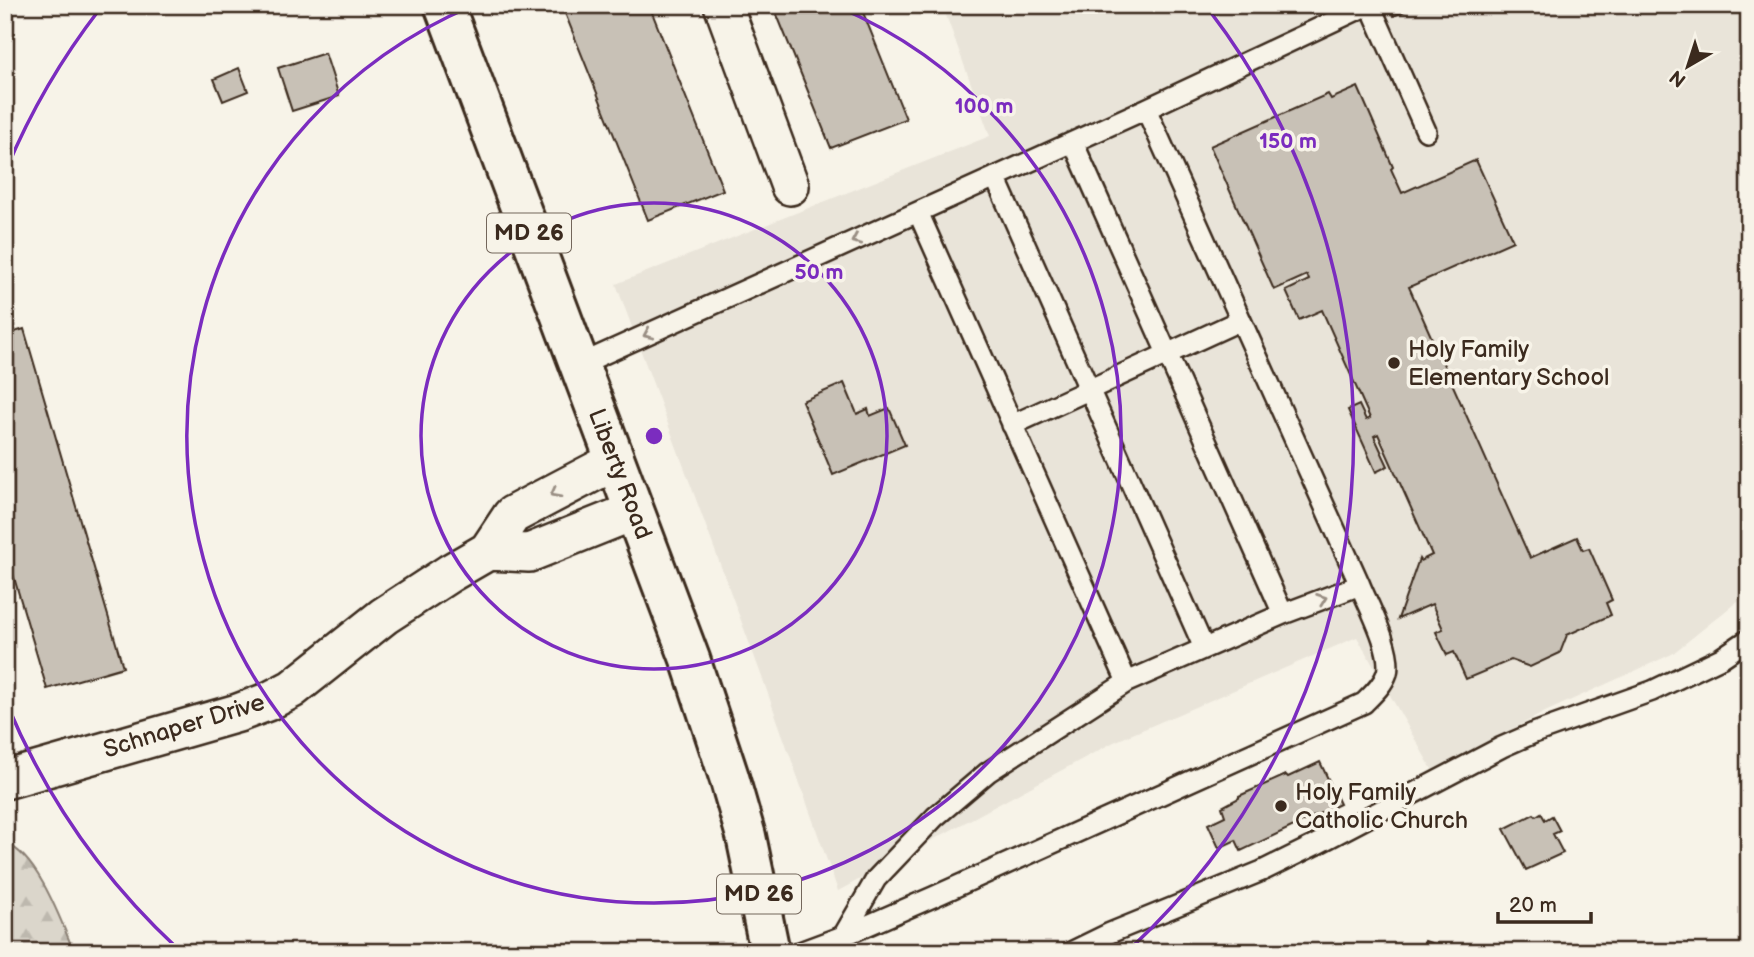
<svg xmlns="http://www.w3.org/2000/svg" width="1754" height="957" font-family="'Balsamiq Sans',sans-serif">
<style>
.built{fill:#e9e4d9}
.forest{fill:url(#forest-firs);stroke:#8b8074;stroke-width:2}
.building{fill:#c8c1b6;stroke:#3b2a1e;stroke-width:2}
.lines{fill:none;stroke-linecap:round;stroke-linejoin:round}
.service-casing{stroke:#3b2a1e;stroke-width:24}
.minor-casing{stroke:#3b2a1e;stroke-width:42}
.primary-casing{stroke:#3b2a1e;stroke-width:44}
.service{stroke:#f7f3e8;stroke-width:19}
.minor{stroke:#f7f3e8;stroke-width:37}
.primary{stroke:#f7f3e8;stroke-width:38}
.oneway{stroke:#998e83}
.ring{fill:none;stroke:#7b2cbf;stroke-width:3.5}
.poi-dot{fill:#3b2a1e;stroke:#f7f3e8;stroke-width:2.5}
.labels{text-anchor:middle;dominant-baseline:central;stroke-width:7;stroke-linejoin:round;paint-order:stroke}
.shield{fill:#f7f3e8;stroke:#73665b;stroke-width:2}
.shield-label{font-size:23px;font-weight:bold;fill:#3b2a1e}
.poi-label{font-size:24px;fill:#3b2a1e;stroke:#f7f3e8;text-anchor:start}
.street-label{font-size:24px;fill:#3b2a1e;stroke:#f7f3e8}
.centre{fill:#7b2cbf;stroke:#f7f3e8;stroke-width:3.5}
.ring-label{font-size:21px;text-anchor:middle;font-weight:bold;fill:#7b2cbf;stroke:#f7f3e8;stroke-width:7;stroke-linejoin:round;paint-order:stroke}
</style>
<defs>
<pattern id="forest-firs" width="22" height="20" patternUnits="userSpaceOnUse" patternTransform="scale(1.75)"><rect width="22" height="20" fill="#dbd6cb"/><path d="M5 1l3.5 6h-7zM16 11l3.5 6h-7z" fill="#bdb8ae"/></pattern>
</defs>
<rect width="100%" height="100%" fill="#f7f3e8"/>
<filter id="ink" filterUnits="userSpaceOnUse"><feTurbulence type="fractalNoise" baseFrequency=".0143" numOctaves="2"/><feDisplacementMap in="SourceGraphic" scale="14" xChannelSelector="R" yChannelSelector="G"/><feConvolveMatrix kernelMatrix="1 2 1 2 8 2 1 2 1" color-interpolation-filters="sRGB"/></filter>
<g filter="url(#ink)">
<path class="built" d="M947 5H1749V592L1672 654 1545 712 1433 771 1357 637 1114 742 838 891 762 677 616 284 990 136 943 7Z"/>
<path class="forest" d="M5 843C38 855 61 921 74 952H5Z
M362 943 437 951 447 952H340Z"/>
<path class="building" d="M571 5H649L723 190 648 220 563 8Z
M773 5H860L906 119 831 148Z
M1389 5H1417L1394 16Z
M325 53 339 96 292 111 278 68Z
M239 68 248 91 223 101 214 79Z
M1358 87 1393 167 1391 169 1402 193 1476 160 1513 241 1409 287 1530 558 1577 537 1583 550 1589 548 1612 600 1606 603 1611 615 1567 635 1560 653 1530 667 1511 660 1466 679 1454 652 1447 655 1436 632 1443 629 1432 604 1398 619 1419 559 1420 561 1432 555 1378 434 1374 436 1388 466 1376 472 1348 410 1359 405 1366 420 1370 418 1322 310 1299 320 1286 291 1309 280 1307 275 1274 290 1210 146 1328 94 1331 99Z
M24 329 123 667 47 689 7 554H5V335Z
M844 383 857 414 868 409 870 416 889 408 905 445 833 475 802 401Z
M1320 762 1340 804 1241 851 1236 840 1219 848 1208 824 1225 816 1222 807 1239 798V796L1286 775 1288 777Z
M1541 813 1545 820 1552 816 1560 831 1553 834 1563 853 1526 870 1504 829 1534 814 1536 816Z
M1425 941 1458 952H1422Z"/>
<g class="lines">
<g class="service-casing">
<path id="service" d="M1370 5 1426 131
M995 177 1204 648
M918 212 1127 682 1283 614 1073 142
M579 365 1146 109 1368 5
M1012 425 1241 320
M1283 614 1360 585
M843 936 876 879 935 817 988 772 1127 682
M800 952 843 936 933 897 1364 703C1373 694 1383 685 1387 673 1393 651 1369 607 1360 585L1146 109
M1071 952 1110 933 1262 871 1315 845 1502 747 1534 733 1652 691 1721 658 1749 639"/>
</g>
<g class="minor-casing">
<path id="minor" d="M723 5 790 186
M488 551 529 553 634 511
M5 780 238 713 267 702 292 689 384 616 450 573 488 551 512 515 615 461"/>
</g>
<g class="primary-casing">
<path id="primary" d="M444 5 690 659 729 777 746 836 770 952"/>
</g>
<use href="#service" class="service"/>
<use href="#minor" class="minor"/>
<use href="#primary" class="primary"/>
</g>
<defs><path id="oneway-chevron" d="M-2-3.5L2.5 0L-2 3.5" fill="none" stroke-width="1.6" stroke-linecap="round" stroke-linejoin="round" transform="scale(1.75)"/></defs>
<g class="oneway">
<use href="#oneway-chevron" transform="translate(856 240) rotate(156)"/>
<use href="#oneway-chevron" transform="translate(648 334) rotate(156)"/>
<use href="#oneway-chevron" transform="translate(555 493) rotate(152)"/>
<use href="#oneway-chevron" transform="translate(1322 599) rotate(-20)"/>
</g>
</g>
<g class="ring">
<circle cx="654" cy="436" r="233"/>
<path d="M836 6A467 467 0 1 1 472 6"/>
<path d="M177 948A700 700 0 0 1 7 704M7 168A700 700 0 0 1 99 10M1209 10A700 700 0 0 1 1131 948"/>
</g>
<g class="poi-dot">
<circle cx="1394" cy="363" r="7"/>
<circle cx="1281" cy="806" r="7"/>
</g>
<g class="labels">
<g class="shield">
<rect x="487" y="213.5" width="84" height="39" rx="5"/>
<rect x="717" y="874.5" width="84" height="39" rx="5"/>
</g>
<g class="shield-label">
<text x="529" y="233">MD 26</text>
<text x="759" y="894">MD 26</text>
</g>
<g class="poi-label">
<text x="1408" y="349">Holy Family<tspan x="1408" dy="28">Elementary School</tspan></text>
<text x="1295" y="792">Holy Family<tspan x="1295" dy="28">Catholic Church</tspan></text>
</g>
<g class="street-label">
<text transform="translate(620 474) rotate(69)">Liberty Road</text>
<text transform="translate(184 726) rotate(-17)">Schnaper Drive</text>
</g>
</g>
<circle cx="654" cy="436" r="10" class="centre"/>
<g class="ring-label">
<text x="984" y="113">100 m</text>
<text x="1288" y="148">150 m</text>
<text x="819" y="279">50 m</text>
</g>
<rect width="1754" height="957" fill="none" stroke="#f7f3e8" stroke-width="28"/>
<rect x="14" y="14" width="1726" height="929" fill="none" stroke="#3b2a1e" stroke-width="2.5" filter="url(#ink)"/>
<g transform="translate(1688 66) rotate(219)" stroke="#f7f3e8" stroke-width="5" paint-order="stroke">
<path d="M0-5L12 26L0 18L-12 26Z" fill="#3b2a1e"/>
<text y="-10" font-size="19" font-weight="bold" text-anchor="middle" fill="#3b2a1e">N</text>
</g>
<path d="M1498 912v10h93v-10" fill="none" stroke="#3b2a1e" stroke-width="3.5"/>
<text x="1509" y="912" font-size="21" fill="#3b2a1e" stroke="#f7f3e8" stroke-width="5" paint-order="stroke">20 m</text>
</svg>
